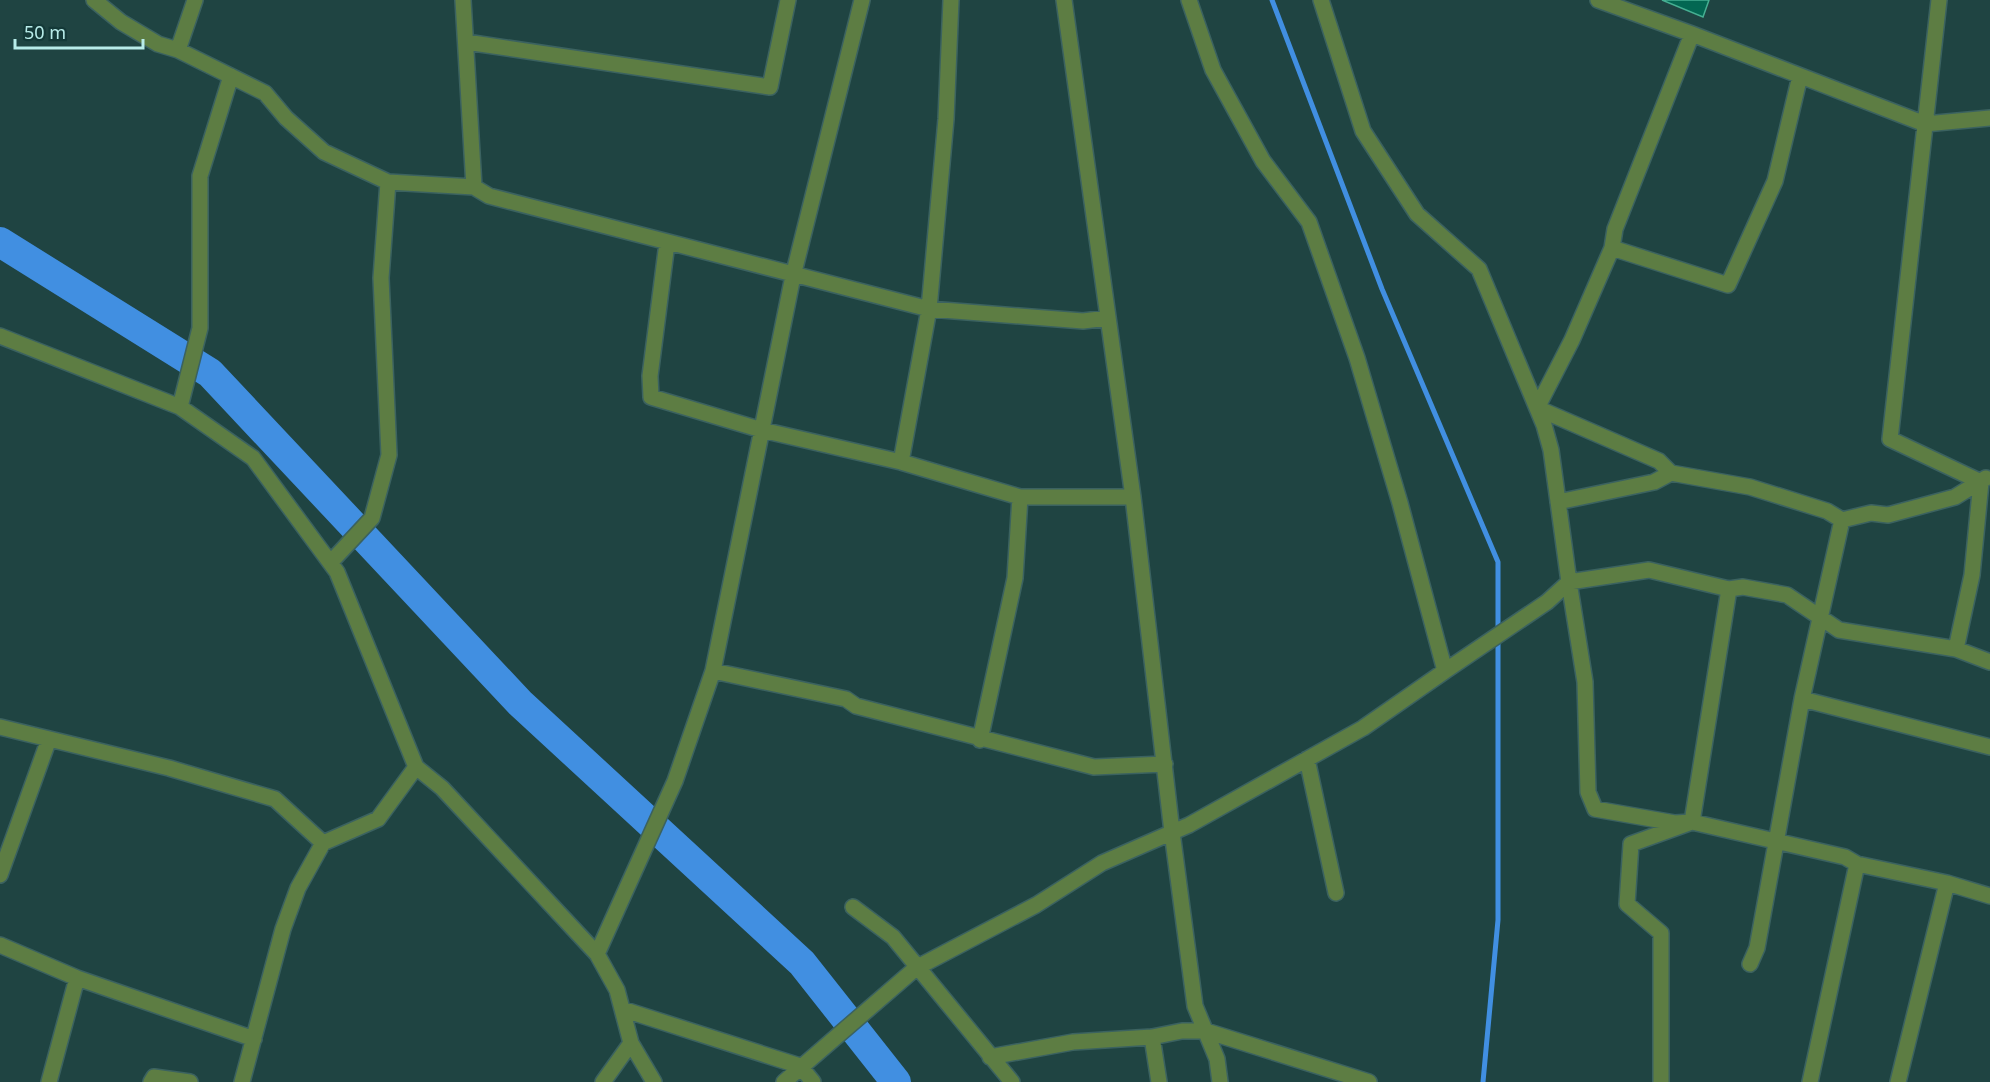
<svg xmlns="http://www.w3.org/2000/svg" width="1990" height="1082" font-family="'Noto Sans',sans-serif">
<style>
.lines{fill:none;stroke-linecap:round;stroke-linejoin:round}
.stream{stroke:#418fe1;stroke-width:5}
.river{stroke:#418fe1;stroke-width:30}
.building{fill:#036752;stroke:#46af92;stroke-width:1.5}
.minor-casing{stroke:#3b6260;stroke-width:18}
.minor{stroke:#5d7d43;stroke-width:15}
</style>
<rect width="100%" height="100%" fill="#1f4442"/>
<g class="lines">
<path class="stream" d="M1272 0 1382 289 1498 562V920L1483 1082"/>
<path class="river" d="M0 242 210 373 520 703 802 963 896 1082"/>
</g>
<path class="building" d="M1662 0H1709L1703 17Z"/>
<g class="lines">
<g class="minor-casing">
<path id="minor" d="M94 0 121 22 158 44 178 50 265 93 286 118 324 152 388 182 474 187 489 196 929 309 1083 321 1108 318
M463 0 474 187
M1064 0 1133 497 1172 832 1195 1006 1217 1059 1220 1082
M1321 0 1363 131 1417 214 1479 269 1544 425 1551 450 1569 582 1547 602 1445 671
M1598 0 1692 34 1925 124 1990 118
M1939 0 1890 439 1981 482 1972 575 1956 649 1839 630 1787 595 1743 587 1729 589 1649 570 1569 582 1585 682 1588 792 1595 809 1675 823 1692 822 1845 857 1857 864 1947 883 1990 896
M1692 34 1615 229 1612 248 1572 340 1537 408 1659 461 1671 473 1750 487 1827 511 1842 520 1871 513 1888 515 1955 497 1986 478
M466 42 770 87 788 0
M178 50 195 0
M667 243 650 376 651 397 762 430 901 462 1020 497H1133
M1612 248 1728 285 1775 181 1800 76
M0 336 180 407 253 458 337 572 416 767 378 819 323 843 298 888 283 929 242 1082
M180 407 200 328V176L231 76
M901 462 929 309 946 119 951 0
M1558 502 1654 482 1671 473
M331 562 372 518 389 455 381 278 388 182
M1956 649 1990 662
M713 671 846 699 856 706 1094 767 1165 764
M1802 699 1990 747
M0 727 169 768 275 799 323 843
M980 740 1015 578 1020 497
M1307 759 1336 893
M416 767 442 788 597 954
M0 875 49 739
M853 907 893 937 1012 1082
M0 945 77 978 49 1082
M1750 964 1757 948 1802 699 1842 520
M77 978 254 1039
M622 1009 800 1066 813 1082
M1152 1037 1159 1082
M990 1057 1073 1042 1152 1037 1182 1031H1206L1369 1082
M151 1082 154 1077 190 1082
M603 1082 631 1043
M654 1082 631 1043 617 990 597 954 675 781 713 671 793 276 862 0
M784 1082 916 968 1036 905 1102 863 1189 825 1363 728 1445 671 1400 503 1357 358 1309 222 1263 161 1213 70 1189 0
M1661 1082V933L1627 904 1631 844 1692 822 1729 589
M1810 1082 1857 864
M1898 1082 1947 883"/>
</g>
<use href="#minor" class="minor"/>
</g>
<path d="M15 39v9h128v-9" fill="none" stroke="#b8ece9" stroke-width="3"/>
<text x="24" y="39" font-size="18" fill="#b8ece9" stroke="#143938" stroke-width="4.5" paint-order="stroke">50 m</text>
</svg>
